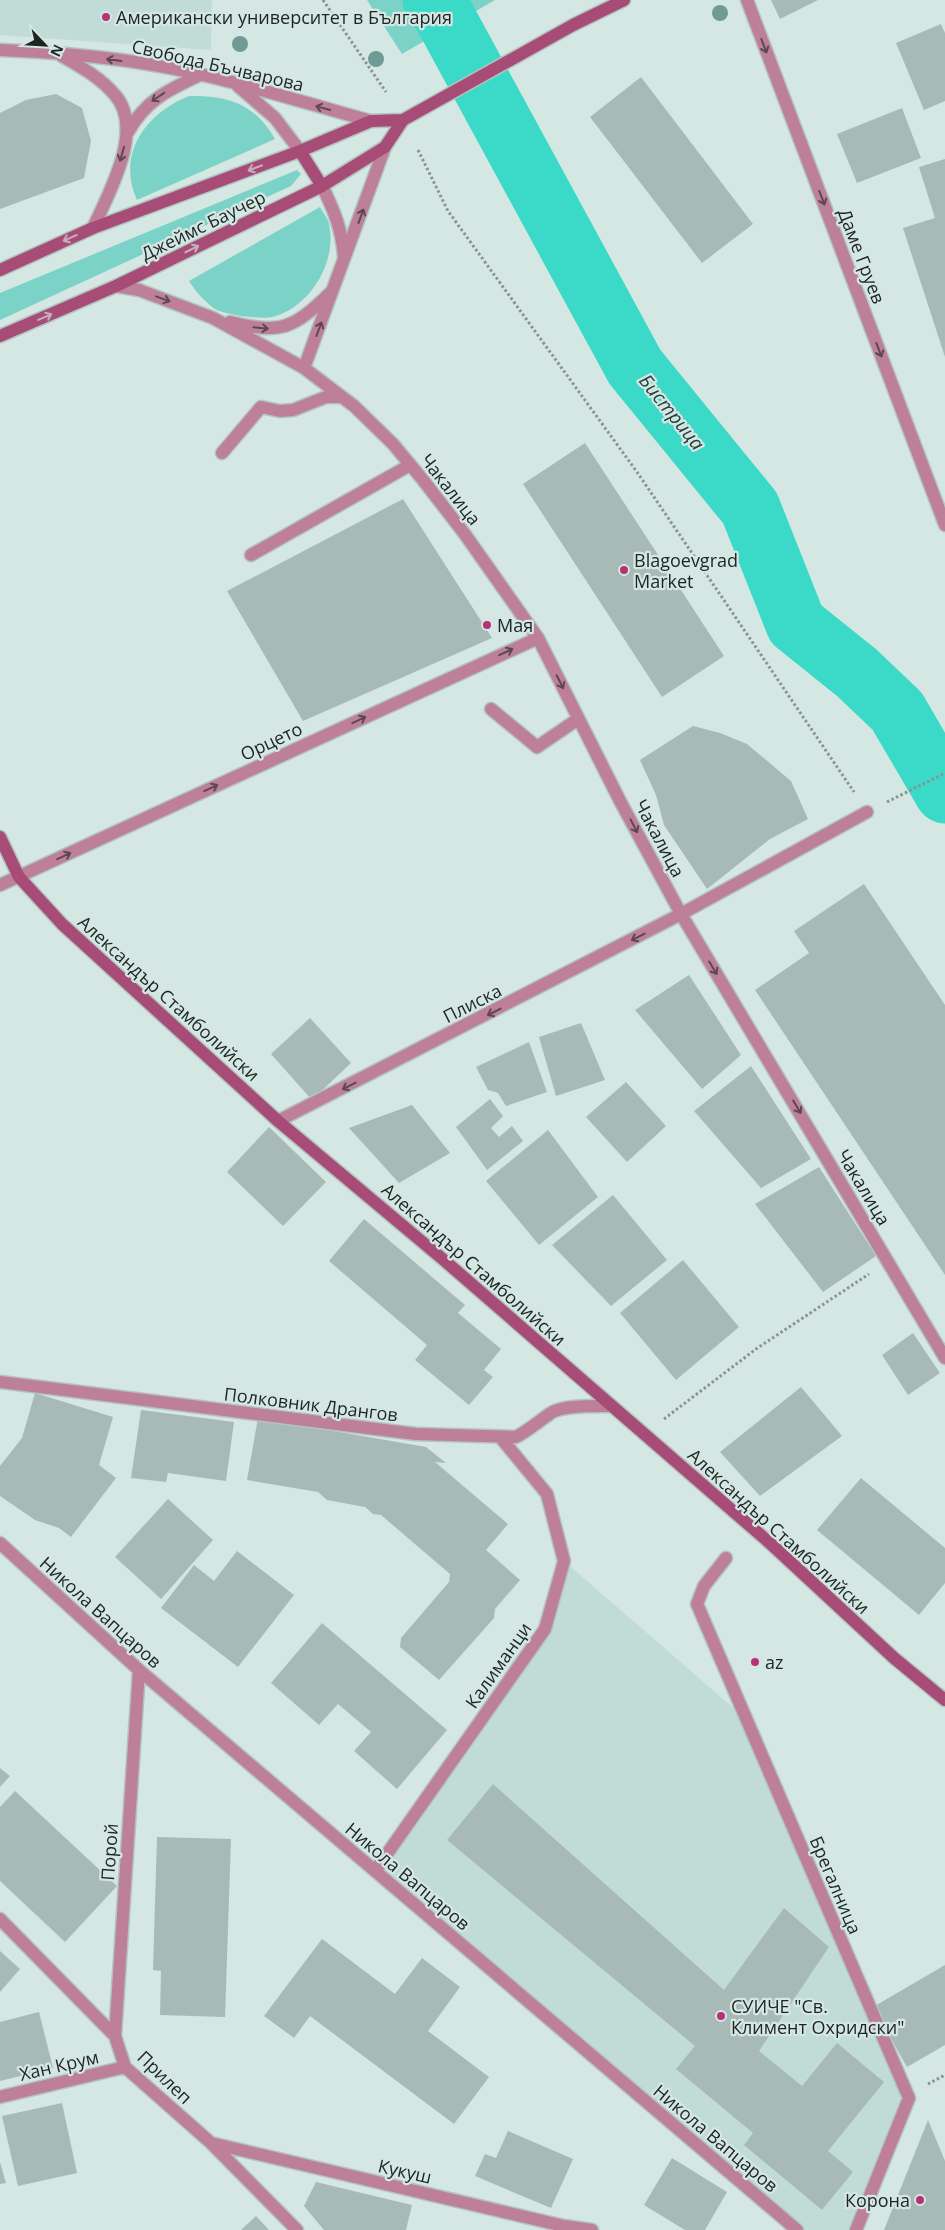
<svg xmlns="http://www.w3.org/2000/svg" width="945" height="2230" font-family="'Open Sans',sans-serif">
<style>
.built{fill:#c1dcd7}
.green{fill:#7bd2c6}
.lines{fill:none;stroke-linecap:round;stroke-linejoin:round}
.river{stroke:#3bdac8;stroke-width:61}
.building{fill:#a8bab6}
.lane-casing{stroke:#b3c4c0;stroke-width:15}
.street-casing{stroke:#b3c4c0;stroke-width:15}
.secondary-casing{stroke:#b3c4c0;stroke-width:15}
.path{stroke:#879592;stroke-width:3;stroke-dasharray:2.5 2.5;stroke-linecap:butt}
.lane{stroke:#be7f99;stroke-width:12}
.street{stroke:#be7f99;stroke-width:12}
.secondary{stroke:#a74c76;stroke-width:12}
.tree{fill:#709b95}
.oneway{stroke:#5d4852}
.oneway2{stroke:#c4b1bd}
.poi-dot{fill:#b63176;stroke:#d4e7e3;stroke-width:2}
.labels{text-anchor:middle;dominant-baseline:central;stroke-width:4.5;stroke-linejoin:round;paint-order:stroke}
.poi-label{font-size:18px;fill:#1d2422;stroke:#d4e7e3;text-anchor:start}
.street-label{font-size:18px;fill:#1d2422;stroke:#d4e7e3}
.water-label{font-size:19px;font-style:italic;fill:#253e3a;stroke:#d4e7e3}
</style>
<rect width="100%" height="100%" fill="#d4e7e3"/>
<path class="built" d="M0 0H212L211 50 0 35Z
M564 1561 745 1718 907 2095 855 2230H797L375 1871 545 1629Z"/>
<path class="green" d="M367 0H495L402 54Z
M189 96C228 95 255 104 275 139L137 200C116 154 146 113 189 96Z
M297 170 301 174 291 186 0 320V293Z
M320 207C323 213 328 218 329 224 337 260 313 302 279 315 267 320 253 317 241 316 233 314 222 313 215 309 204 301 196 292 189 281Z"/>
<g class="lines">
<path class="river" d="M433 0 443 14 635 367 750 508 796 624 857 673 897 711 945 793"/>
</g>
<path class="building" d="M771 0H818L780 19Z
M941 24 945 33V101L924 110 896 43Z
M641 77 753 224 702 263 590 117Z
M56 94 82 108 91 141 84 178 0 209V113L26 100Z
M902 108 921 158 857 183 837 134Z
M945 159V357L903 228 935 218 919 167Z
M585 443 724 656 662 697 523 484Z
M403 499 492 638 303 721 227 591Z
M693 726 720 733 747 744 791 781 808 819 770 839 707 889 664 825 656 795 640 760Z
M864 884 945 1005V1275L755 990 809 953 794 931Z
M689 975 741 1055 702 1089 635 1010Z
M310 1018 351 1063 312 1100 271 1054Z
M581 1023 605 1080 556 1096 539 1037Z
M529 1042 547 1092 506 1106 498 1093 488 1090 476 1067Z
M751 1066 811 1159 761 1188 694 1111Z
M626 1082 666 1126 627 1162 586 1117Z
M490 1099 503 1116 491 1128 499 1137 512 1126 523 1141 487 1170 456 1127Z
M412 1105 450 1153 399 1183 349 1128Z
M269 1127 326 1182 283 1226 227 1172Z
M548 1130 598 1197 539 1245 486 1181Z
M819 1167 876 1256 823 1292 755 1204Z
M613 1195 667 1260 611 1306 552 1245Z
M364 1219 465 1305 458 1313 501 1349 484 1370 493 1377 469 1405 415 1360 427 1345 329 1261Z
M683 1260 739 1327 676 1380 620 1313Z
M913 1333 940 1373 908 1395 882 1355Z
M801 1387 842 1436 760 1496 720 1452Z
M35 1393 113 1417 99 1465 116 1478 71 1537 59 1528 35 1520 0 1496V1466L22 1438Z
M141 1410 234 1422 226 1481 168 1473 166 1482 131 1478Z
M258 1418 426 1447 446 1463 435 1462 508 1524 486 1550 520 1580 495 1609 494 1618 439 1680 400 1647 401 1638 449 1582 450 1574 381 1515 373 1514 365 1507 327 1500 318 1492 247 1480Z
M861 1478 945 1548V1583L919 1615 817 1530Z
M168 1499 213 1540 161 1599 115 1557Z
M237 1551 294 1595 238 1667 161 1608 194 1565 214 1581Z
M322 1623 447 1730 397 1789 354 1751 371 1732 338 1704 319 1725 271 1683Z
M0 1768 10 1776 0 1787Z
M493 1784 724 1990 784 1908 829 1947 759 2051 802 2086 837 2043 884 2082 828 2151 853 2172 822 2210 744 2145 753 2133 676 2069 695 2046 447 1840Z
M15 1791 117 1886 65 1942 0 1881V1807Z
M157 1837 231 1839 225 2017 160 2015 161 1971 153 1970Z
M322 1939 395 1994 422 1958 460 1987 428 2031 489 2077 454 2124 310 2016 294 2038 264 2016Z
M0 1951 20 1969 0 1992Z
M945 1965V2045L907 2067 873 2007Z
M39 2012 53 2068 0 2081V2022Z
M62 2103 77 2173 18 2186 2 2116Z
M928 2120 945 2161V2230H884Z
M508 2131 573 2159 551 2208 475 2176 485 2154 496 2158Z
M672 2158 727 2192 705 2230H685L644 2205Z
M0 2162 6 2183 0 2184Z
M316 2182 412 2205 406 2230H324L304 2206Z
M256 2216 269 2230H241Z"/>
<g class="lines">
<g class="lane-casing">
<path id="lane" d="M222 453 261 407 280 411 293 410 326 397H341
M251 555 410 465
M491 709 537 747 578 719"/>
</g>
<g class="street-casing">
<path id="street" d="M747 0 945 525
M0 50C50 52 99 56 148 64 223 76 297 101 371 121
M62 56C81 67 101 78 115 95 145 129 109 193 93 228
M238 86 275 118 300 151
M128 132C146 100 168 90 200 75
M322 186C334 210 342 230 344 257
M116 286 139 290 213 318 304 368 354 406 393 444 423 480 464 533 538 638 620 801 681 914 945 1358
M230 322C281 334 292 330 330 293
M304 368 385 147
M0 885 538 638
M278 1121 681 914 867 812
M0 1382 416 1434 516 1437C529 1430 539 1421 551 1413 562 1405 596 1406 610 1406
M0 1543 139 1670 797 2230
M726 1558 704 1586 697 1604 909 2098 856 2230
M375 1871 545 1629 564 1561 547 1494 501 1438
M0 1919 115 2036 125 2067 211 2143 297 2230
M115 2036 139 1670
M0 2097 125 2067
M211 2143 564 2226 592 2230"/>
</g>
<g class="secondary-casing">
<path id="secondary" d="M300 151 322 186
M0 270 93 228 300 151 371 121 403 120 573 25 624 0
M0 336 116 286 322 186 385 147 403 120
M0 837 19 877 62 924 278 1121 445 1261 771 1544 894 1658 945 1700"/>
</g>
<path class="path" d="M323 0 386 92
M418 150 448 211 637 472 854 792
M887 802 945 773
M664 1419 756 1349 869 1274
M928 2084 945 2075"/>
<use href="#lane" class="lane"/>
<use href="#street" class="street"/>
<use href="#secondary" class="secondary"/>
</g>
<g class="tree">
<circle cx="720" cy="13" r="8"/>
<circle cx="240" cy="44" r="8"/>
<circle cx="376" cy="59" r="8"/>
</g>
<defs><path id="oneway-shaft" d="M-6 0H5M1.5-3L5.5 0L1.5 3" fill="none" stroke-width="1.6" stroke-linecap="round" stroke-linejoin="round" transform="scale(1.25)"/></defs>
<g class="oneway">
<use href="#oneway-shaft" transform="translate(764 46) rotate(69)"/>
<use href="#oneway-shaft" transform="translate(114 60) rotate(-173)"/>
<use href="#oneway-shaft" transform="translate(158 97) rotate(146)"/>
<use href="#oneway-shaft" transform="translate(323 108) rotate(-165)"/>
<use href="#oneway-shaft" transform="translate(122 154) rotate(106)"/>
<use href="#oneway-shaft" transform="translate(822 198) rotate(69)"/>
<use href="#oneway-shaft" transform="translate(361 216) rotate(-70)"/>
<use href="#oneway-shaft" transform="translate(163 299) rotate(20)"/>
<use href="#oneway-shaft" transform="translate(261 328) rotate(6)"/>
<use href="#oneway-shaft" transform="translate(319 329) rotate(-69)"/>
<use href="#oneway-shaft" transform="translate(879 350) rotate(69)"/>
<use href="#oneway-shaft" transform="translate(506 652) rotate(-25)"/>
<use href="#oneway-shaft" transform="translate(560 682) rotate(63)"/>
<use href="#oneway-shaft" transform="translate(359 720) rotate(-25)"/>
<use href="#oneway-shaft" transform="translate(211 788) rotate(-25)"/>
<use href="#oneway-shaft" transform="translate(634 826) rotate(62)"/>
<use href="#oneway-shaft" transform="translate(64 856) rotate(-25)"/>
<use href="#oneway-shaft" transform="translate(638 937) rotate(153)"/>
<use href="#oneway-shaft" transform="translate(713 968) rotate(59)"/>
<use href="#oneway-shaft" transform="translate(494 1012) rotate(153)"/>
<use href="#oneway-shaft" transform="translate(349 1086) rotate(153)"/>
<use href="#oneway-shaft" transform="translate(797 1107) rotate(59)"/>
</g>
<g class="oneway2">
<use href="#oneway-shaft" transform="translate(255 168) rotate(159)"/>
<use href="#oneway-shaft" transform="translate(70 238) rotate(156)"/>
<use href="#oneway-shaft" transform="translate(192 249) rotate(-26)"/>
<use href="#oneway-shaft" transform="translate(45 317) rotate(-23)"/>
</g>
<g class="poi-dot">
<circle cx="106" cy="17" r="5"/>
<circle cx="624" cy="570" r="5"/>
<circle cx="487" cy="625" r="5"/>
<circle cx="755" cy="1662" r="5"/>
<circle cx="721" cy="2016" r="5"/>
<circle cx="920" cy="2200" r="5"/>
</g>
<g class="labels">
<g class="poi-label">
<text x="116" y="17">Американски университет в България</text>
<text x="634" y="560">Blagoevgrad<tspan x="634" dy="21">Market</tspan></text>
<text x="497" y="625">Мая</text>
<text x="765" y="1662">az</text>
<text x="731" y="2006">СУИЧЕ "Св.<tspan x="731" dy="21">Климент Охридски"</tspan></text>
<text x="910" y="2200" text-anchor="end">Корона</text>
</g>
<g class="street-label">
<text transform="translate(218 65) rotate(13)">Свобода Бъчварова</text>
<text transform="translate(203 225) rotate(-26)">Джеймс Баучер</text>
<text transform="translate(862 256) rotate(69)">Даме Груев</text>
<text transform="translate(451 489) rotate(52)">Чакалица</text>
<text transform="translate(271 741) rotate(-25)">Орцето</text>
<text transform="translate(660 838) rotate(62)">Чакалица</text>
<text transform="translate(169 998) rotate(42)">Александър Стамболийски</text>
<text transform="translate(472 1003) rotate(-27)">Плиска</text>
<text transform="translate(864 1187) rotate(59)">Чакалица</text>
<text transform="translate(474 1264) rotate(41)">Александър Стамболийски</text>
<text transform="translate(311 1404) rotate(7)">Полковник Дрангов</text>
<text transform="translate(779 1531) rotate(42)">Александър Стамболийски</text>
<text transform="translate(101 1612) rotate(42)">Никола Вапцаров</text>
<text transform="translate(498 1665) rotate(-55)">Калиманци</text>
<text transform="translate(109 1852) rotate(-86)">Порой</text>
<text transform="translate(408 1876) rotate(40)">Никола Вапцаров</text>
<text transform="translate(836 1885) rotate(67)">Брегалница</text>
<text transform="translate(59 2065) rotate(-13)">Хан Крум</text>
<text transform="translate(165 2077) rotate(44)">Прилеп</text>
<text transform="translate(716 2138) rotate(40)">Никола Вапцаров</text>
<text transform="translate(405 2171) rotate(13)">Кукуш</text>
</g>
<g class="water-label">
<text transform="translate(672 412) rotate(51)">Бистрица</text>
</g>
</g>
<g transform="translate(45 45) rotate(115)" stroke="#d4e7e3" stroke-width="4" paint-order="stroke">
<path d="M0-4L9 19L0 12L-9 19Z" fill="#1d2422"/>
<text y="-8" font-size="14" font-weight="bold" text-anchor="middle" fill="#1d2422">N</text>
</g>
</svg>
